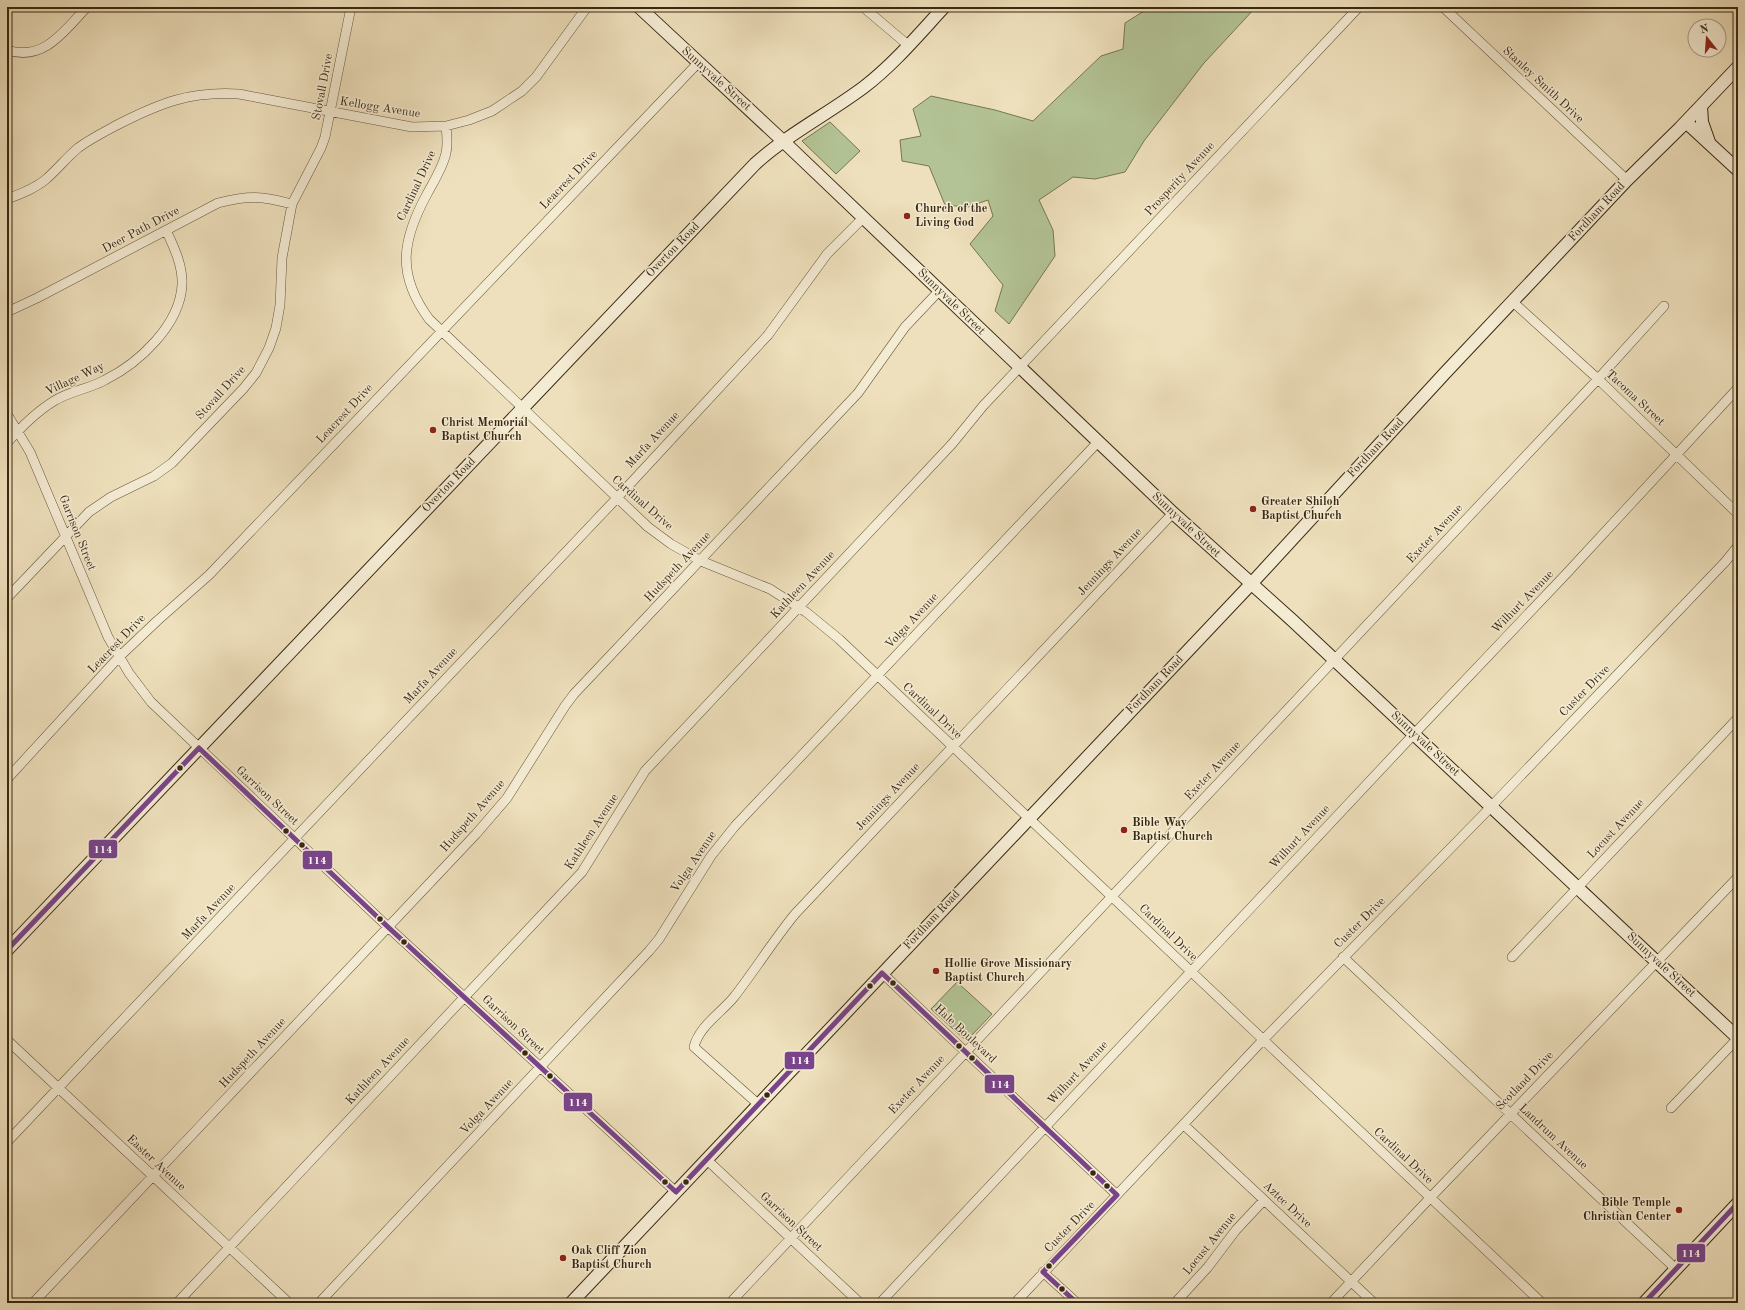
<svg xmlns="http://www.w3.org/2000/svg" width="1745" height="1310" font-family="'Old Standard TT',serif">
<style>
.green{fill:#b3c395;stroke:#767653}
.lines{fill:none;stroke-linecap:round;stroke-linejoin:round}
.street-casing{stroke:#66563c;stroke-width:10}
.secondary-casing{stroke:#392811;stroke-width:14}
.street{stroke:#f4ebd3;stroke-width:9}
.secondary{stroke:#f4ebd3;stroke-width:12}
.bus-1-casing{stroke:#f4ebd3;stroke-width:8}
.bus-1{stroke:#794489;stroke-width:5}
.poi-dot{fill:#8f2418;stroke:#f4ebd3;stroke-width:1.5}
.bus-dot{fill:#392811;stroke:#f4ebd3;stroke-width:1.5}
.labels{text-anchor:middle;dominant-baseline:central;stroke-width:3;stroke-linejoin:round;paint-order:stroke}
.street-label{font-size:12px;fill:#392811;stroke:#f4ebd3}
.poi-label{font-size:12px;font-weight:bold;fill:#392811;stroke:#f4ebd3;text-anchor:start}
.line-badge{stroke:#f4ebd3;stroke-width:1.5}
.badge-label{font-size:11px;text-anchor:middle;font-weight:bold;fill:#fff}
</style>
<rect width="100%" height="100%" fill="#eee0bc"/>
<filter id="stains"><feTurbulence type="fractalNoise" baseFrequency=".005" numOctaves="4"/><feColorMatrix values="0 0 0 0 .2 0 0 0 0 .09 0 0 0 0 .02 0 0 0 .5 -.17"/></filter>
<radialGradient id="worn" r=".72"><stop offset=".6" stop-color="#630" stop-opacity="0"/><stop offset="1" stop-color="#630" stop-opacity=".3"/></radialGradient>
<path class="green" d="M1146 7H1256L1204 63 1144 141 1125 172 1095 179 1073 177 1039 200 1053 230 1055 256 1009 324 995 311 1003 285 970 244 993 216 988 200 968 207 945 205 929 166 902 161 900 140 921 136 913 109 931 96 995 110 1033 121 1101 56 1123 49 1125 23 1144 11Z
M830 122 860 151 836 174 802 141Z
M957 982 992 1014 970 1037 963 1038 931 1009Z"/>
<g class="lines">
<g class="street-casing">
<path id="street" d="M863 7 908 45
M1443 7 1627 180
M7 50C44 62 64 31 87 7
M446 126C447 135 448 144 446 153 443 167 434 181 427 194 402 240 396 274 429 319L648 527 671 544 701 561 770 589 806 612 839 639 1542 1303
M7 199C20 194 34 189 45 180 57 170 66 158 78 148 90 139 104 132 117 125 160 103 190 91 239 94L412 127 446 126 469 120 492 111 522 91 536 77 587 7
M1513 302 1598 379 1738 514
M7 312 37 298 218 203C249 195 262 196 292 204
M7 414 30 452 108 637 129 673 151 702 388 927 676 1192
M7 443C21 427 36 412 54 401 70 391 89 389 105 380 139 363 180 325 182 285 183 266 174 247 166 230
M7 598 89 512 111 497 154 476 172 463 243 389 256 373 269 348 276 328 280 305 282 258 292 204 321 148 325 137 351 7
M7 779 119 657 157 621 209 575 698 63
M1343 957 1676 1269
M1512 957 1738 718
M882 973 1117 1195
M7 1040 289 1303
M758 1104 694 1047C699 1026 721 1013 734 997 755 970 773 941 795 914L1173 513
M1671 1108 1738 1038
M1184 1125 1374 1303
M7 1142 617 498 768 335 827 254 863 218
M706 1159 860 1303
M1043 1272 1077 1303
M33 1303 476 834 507 798 565 706 574 694 858 393 905 327 939 291
M177 1303 582 872 645 771 952 444 983 406 1359 7
M319 1303 649 951 659 939 711 856 735 826 1098 442
M730 1303 1598 379 1664 306
M880 1303 1414 734 1567 573 1738 388
M1015 1303 1263 1040 1485 813 1725 562 1738 546
M1175 1303 1208 1267 1236 1230 1264 1200
M1331 1303 1430 1198 1738 877"/>
</g>
<g class="secondary-casing">
<path id="secondary" d="M639 7 783 141 1173 513 1293 621 1738 1038
M1701 106 1702 122 1709 142
M1686 122 1738 170
M7 950 755 164C788 134 828 114 864 87 894 64 919 34 944 7
M571 1303 1251 584 1445 373 1627 180 1680 128 1738 67
M1644 1303 1738 1203"/>
</g>
<use href="#street" class="street"/>
<use href="#secondary" class="secondary"/>
<g class="bus-1-casing">
<path id="bus-1" d="M199 748 388 927 676 1192
M7 950 199 748
M882 973 1117 1195
M676 1192 882 973
M1043 1272 1117 1195
M1043 1272 1077 1303
M1644 1303 1738 1203"/>
</g>
<use href="#bus-1" class="bus-1"/>
</g>
<g class="poi-dot">
<circle cx="907" cy="216" r="4"/>
<circle cx="433" cy="430" r="4"/>
<circle cx="1253" cy="509" r="4"/>
<circle cx="1124" cy="830" r="4"/>
<circle cx="936" cy="971" r="4"/>
<circle cx="1679" cy="1210" r="4"/>
<circle cx="563" cy="1258" r="4"/>
</g>
<g class="bus-dot">
<circle cx="180" cy="768" r="3.5"/>
<circle cx="286" cy="831" r="3.5"/>
<circle cx="302" cy="845" r="3.5"/>
<circle cx="380" cy="919" r="3.5"/>
<circle cx="404" cy="942" r="3.5"/>
<circle cx="893" cy="983" r="3.5"/>
<circle cx="870" cy="986" r="3.5"/>
<circle cx="959" cy="1046" r="3.5"/>
<circle cx="525" cy="1053" r="3.5"/>
<circle cx="972" cy="1058" r="3.5"/>
<circle cx="550" cy="1076" r="3.5"/>
<circle cx="767" cy="1095" r="3.5"/>
<circle cx="1093" cy="1173" r="3.5"/>
<circle cx="665" cy="1182" r="3.5"/>
<circle cx="686" cy="1182" r="3.5"/>
<circle cx="1107" cy="1186" r="3.5"/>
<circle cx="1049" cy="1266" r="3.5"/>
<circle cx="1062" cy="1289" r="3.5"/>
</g>
<g class="labels">
<g class="street-label">
<text transform="translate(716 79) rotate(42)">Sunnyvale Street</text>
<text transform="translate(1543 85) rotate(43)">Stanley Smith Drive</text>
<text transform="translate(323 87) rotate(-79)">Stovall Drive</text>
<text transform="translate(380 108) rotate(9)">Kellogg Avenue</text>
<text transform="translate(1180 179) rotate(-47)">Prosperity Avenue</text>
<text transform="translate(569 180) rotate(-46)">Leacrest Drive</text>
<text transform="translate(417 186) rotate(-65)">Cardinal Drive</text>
<text transform="translate(1597 212) rotate(-47)">Fordham Road</text>
<text transform="translate(141 230) rotate(-28)">Deer Path Drive</text>
<text transform="translate(673 250) rotate(-46)">Overton Road</text>
<text transform="translate(951 302) rotate(44)">Sunnyvale Street</text>
<text transform="translate(75 379) rotate(-25)">Village Way</text>
<text transform="translate(221 393) rotate(-48)">Stovall Drive</text>
<text transform="translate(1635 398) rotate(43)">Tacoma Street</text>
<text transform="translate(345 414) rotate(-47)">Leacrest Drive</text>
<text transform="translate(653 440) rotate(-47)">Marfa Avenue</text>
<text transform="translate(1376 448) rotate(-47)">Fordham Road</text>
<text transform="translate(449 485) rotate(-46)">Overton Road</text>
<text transform="translate(642 503) rotate(41)">Cardinal Drive</text>
<text transform="translate(1186 525) rotate(43)">Sunnyvale Street</text>
<text transform="translate(77 533) rotate(68)">Garrison Street</text>
<text transform="translate(1435 534) rotate(-47)">Exeter Avenue</text>
<text transform="translate(1110 562) rotate(-47)">Jennings Avenue</text>
<text transform="translate(678 567) rotate(-47)">Hudspeth Avenue</text>
<text transform="translate(803 585) rotate(-47)">Kathleen Avenue</text>
<text transform="translate(1523 602) rotate(-46)">Wilhurt Avenue</text>
<text transform="translate(912 621) rotate(-47)">Volga Avenue</text>
<text transform="translate(117 644) rotate(-46)">Leacrest Drive</text>
<text transform="translate(431 676) rotate(-47)">Marfa Avenue</text>
<text transform="translate(1155 685) rotate(-46)">Fordham Road</text>
<text transform="translate(1585 691) rotate(-46)">Custer Drive</text>
<text transform="translate(932 711) rotate(43)">Cardinal Drive</text>
<text transform="translate(1425 744) rotate(43)">Sunnyvale Street</text>
<text transform="translate(1213 771) rotate(-47)">Exeter Avenue</text>
<text transform="translate(267 796) rotate(43)">Garrison Street</text>
<text transform="translate(888 797) rotate(-47)">Jennings Avenue</text>
<text transform="translate(473 816) rotate(-49)">Hudspeth Avenue</text>
<text transform="translate(1616 829) rotate(-47)">Locust Avenue</text>
<text transform="translate(592 832) rotate(-57)">Kathleen Avenue</text>
<text transform="translate(1300 837) rotate(-47)">Wilhurt Avenue</text>
<text transform="translate(694 862) rotate(-56)">Volga Avenue</text>
<text transform="translate(209 912) rotate(-47)">Marfa Avenue</text>
<text transform="translate(932 920) rotate(-47)">Fordham Road</text>
<text transform="translate(1360 923) rotate(-45)">Custer Drive</text>
<text transform="translate(1168 933) rotate(44)">Cardinal Drive</text>
<text transform="translate(1661 965) rotate(43)">Sunnyvale Street</text>
<text transform="translate(513 1025) rotate(43)">Garrison Street</text>
<text transform="translate(965 1034) rotate(43)">Hale Boulevard</text>
<text transform="translate(253 1053) rotate(-47)">Hudspeth Avenue</text>
<text transform="translate(378 1071) rotate(-47)">Kathleen Avenue</text>
<text transform="translate(1078 1073) rotate(-47)">Wilhurt Avenue</text>
<text transform="translate(1525 1081) rotate(-46)">Scotland Drive</text>
<text transform="translate(917 1085) rotate(-47)">Exeter Avenue</text>
<text transform="translate(487 1107) rotate(-47)">Volga Avenue</text>
<text transform="translate(1553 1137) rotate(43)">Landrum Avenue</text>
<text transform="translate(1403 1156) rotate(43)">Cardinal Drive</text>
<text transform="translate(156 1163) rotate(43)">Easter Avenue</text>
<text transform="translate(1287 1205) rotate(43)">Aztec Drive</text>
<text transform="translate(791 1222) rotate(43)">Garrison Street</text>
<text transform="translate(1070 1227) rotate(-46)">Custer Drive</text>
<text transform="translate(1210 1244) rotate(-51)">Locust Avenue</text>
</g>
<g class="poi-label">
<text x="915" y="209">Church of the<tspan x="915" dy="14">Living God</tspan></text>
<text x="441" y="423">Christ Memorial<tspan x="441" dy="14">Baptist Church</tspan></text>
<text x="1261" y="502">Greater Shiloh<tspan x="1261" dy="14">Baptist Church</tspan></text>
<text x="1132" y="823">Bible Way<tspan x="1132" dy="14">Baptist Church</tspan></text>
<text x="944" y="964">Hollie Grove Missionary<tspan x="944" dy="14">Baptist Church</tspan></text>
<text x="1671" y="1203" text-anchor="end">Bible Temple<tspan x="1671" dy="14">Christian Center</tspan></text>
<text x="571" y="1251">Oak Cliff Zion<tspan x="571" dy="14">Baptist Church</tspan></text>
</g>
</g>
<g class="line-badge">
<rect x="88" y="839" width="30" height="20" rx="4" fill="#794489"/>
<rect x="302" y="850" width="31" height="20" rx="4" fill="#794489"/>
<rect x="784" y="1051" width="31" height="19" rx="4" fill="#794489"/>
<rect x="984" y="1074" width="31" height="20" rx="4" fill="#794489"/>
<rect x="563" y="1092" width="30" height="20" rx="4" fill="#794489"/>
<rect x="1676" y="1243" width="30" height="20" rx="4" fill="#794489"/>
</g>
<g class="badge-label">
<text x="103" y="853">114</text>
<text x="317" y="864">114</text>
<text x="800" y="1064">114</text>
<text x="1000" y="1088">114</text>
<text x="578" y="1106">114</text>
<text x="1691" y="1257">114</text>
</g>
<rect width="1745" height="1310" fill="none" stroke="#eee0bc" stroke-width="24"/>
<rect x="8" y="8" width="1729" height="1294" fill="none" stroke="#392811" stroke-width="2"/>
<rect x="12" y="12" width="1721" height="1286" fill="none" stroke="#392811"/>
<g transform="translate(1707 38) rotate(343)"><circle r="19" fill="#f4ebd3" stroke="#a99d85"/>
<path d="M0-3L7 15L0 10L-7 15Z" fill="#8f2418"/>
<text y="-6" font-size="11" font-weight="bold" text-anchor="middle" fill="#392811">N</text>
</g>
<rect width="100%" height="100%" filter="url(#stains)"/>
<rect width="100%" height="100%" fill="url(#worn)"/>
</svg>
